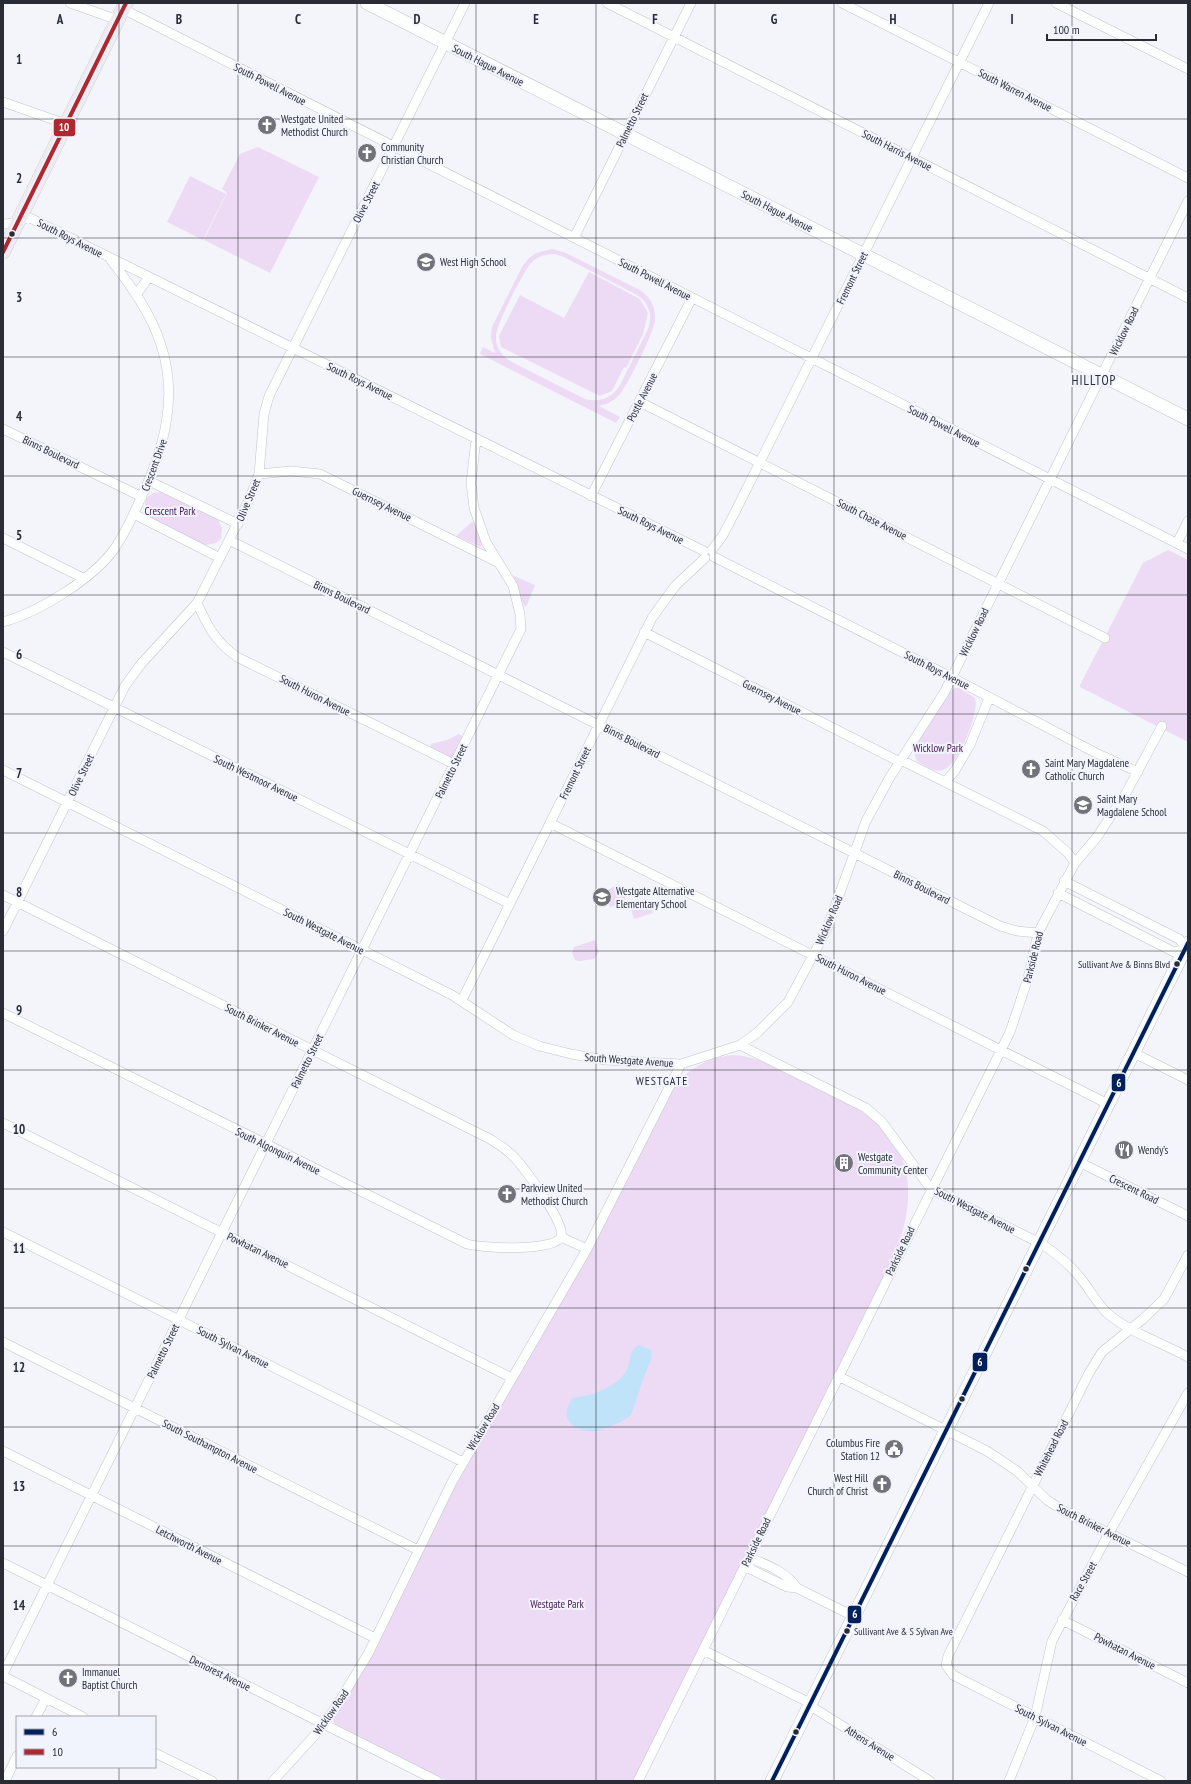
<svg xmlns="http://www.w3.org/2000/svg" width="1191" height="1784" font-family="'PT Sans Narrow',sans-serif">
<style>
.green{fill:#eddaf4;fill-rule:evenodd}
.water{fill:#c0e3f9}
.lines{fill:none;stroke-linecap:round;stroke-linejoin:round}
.street-casing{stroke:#c2c4ca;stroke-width:10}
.secondary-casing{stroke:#c2c4ca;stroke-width:14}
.primary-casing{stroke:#d0d1d5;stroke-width:15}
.street{stroke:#fdfefe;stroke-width:9}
.secondary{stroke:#fdfefe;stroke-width:13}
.primary{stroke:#eeecf2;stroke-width:14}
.bus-1-casing{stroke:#f1f3fd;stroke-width:7}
.bus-2-casing{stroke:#f1f3fd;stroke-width:7}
.bus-1{stroke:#00205b;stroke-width:4}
.bus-2{stroke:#af272f;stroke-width:4}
.grid{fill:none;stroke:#2a2c35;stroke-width:1;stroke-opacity:0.55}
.bus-dot{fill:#2a2c35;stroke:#f1f3fd;stroke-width:1.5}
.labels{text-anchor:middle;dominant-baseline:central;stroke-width:4;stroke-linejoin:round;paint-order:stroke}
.bus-label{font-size:10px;fill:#2a2c35;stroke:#f1f3fd;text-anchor:end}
.street-label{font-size:11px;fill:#2a2c35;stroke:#f1f3fd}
.poi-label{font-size:11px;fill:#2a2c35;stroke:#f1f3fd;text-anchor:start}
.park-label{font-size:11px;fill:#471651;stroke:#f1f3fd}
.neighbourhood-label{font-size:12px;letter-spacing:1px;fill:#2a2c35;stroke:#f1f3fd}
.quarter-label{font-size:13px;letter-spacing:1px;fill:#2a2c35;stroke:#f1f3fd}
.grid-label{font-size:13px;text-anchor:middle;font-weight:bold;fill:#2a2c35;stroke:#f1f3fd;stroke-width:4;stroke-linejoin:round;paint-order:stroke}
.line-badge{stroke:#f1f3fd;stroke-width:1.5}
.badge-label{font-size:11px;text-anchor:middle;font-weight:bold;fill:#fff}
</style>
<rect width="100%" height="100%" fill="#f4f5fa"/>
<path class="green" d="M258 147 319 177 270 273 204 240 227 193 222 189 240 154Z
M190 176 226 194 203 240 167 222Z
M552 249 566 253 640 290C650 297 656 307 655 319 655 331 628 384 620 394 614 401 607 404 599 406L620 417 616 423 480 354 483 347 495 353 491 338 492 327 522 267 529 258 536 253ZM555 254 564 257 637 295C649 303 653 315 648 329L620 385C612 398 599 403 585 399L510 361C502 356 495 347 496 336 496 325 524 270 532 262 538 256 546 254 555 254Z
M589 272 640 299 648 313 643 334 626 368 624 367 612 391 600 396 501 347 499 336 520 295 564 318Z
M162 492 217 518 222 528 221 539 216 543 205 545 152 519 144 510 146 498 153 493Z
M472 522 475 523 482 543 481 547 456 536Z
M1168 550 1188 560V742L1080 687V685L1143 563Z
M514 576 535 585 526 607C523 606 513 579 514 576Z
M955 688H959L975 698C980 712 958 766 943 770 934 773 925 766 917 761L913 750 947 694Z
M459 734 463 737 452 758 430 748 431 744 447 740Z
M618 884 629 890 623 903 610 907 605 894 606 891Z
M649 900 653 913 634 919 630 906Z
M595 940 599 952 594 959 580 961 575 960 572 953 574 947Z
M735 1055C764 1058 788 1073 813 1086 833 1097 854 1105 872 1119 916 1155 914 1201 897 1249L633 1781H447L335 1724 333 1720 335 1716 456 1482 672 1090C687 1068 709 1057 735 1055Z"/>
<path class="water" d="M639 1345 651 1350 652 1357 645 1374 631 1415C627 1420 603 1430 597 1431 575 1433 556 1420 573 1398 591 1396 622 1386 628 1367 631 1357 629 1351 639 1345Z"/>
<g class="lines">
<g class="street-casing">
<path id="street" d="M70 3 118 20
M607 3 1188 298
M842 3 1188 178
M1056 3 1188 69
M123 9 1188 549
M3 102 66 124
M3 224 17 223 28 217 704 551
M574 238 691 3
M136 295 149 277
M640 402 1105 638
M3 429 142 497
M259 474 291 471 320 474 497 562
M149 481 238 524
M591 496 692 298
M134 514 220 558
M3 538 83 578
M229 540 1000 926 1017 931 1038 933
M1177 543 1188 521
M712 550 723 535 735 512 989 3
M714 557 947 675 1096 753 1138 772
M197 603C208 627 215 641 237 657L454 764
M3 622C39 612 93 579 115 548 125 533 133 516 140 500 163 451 179 399 161 345 151 313 131 286 111 260
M644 632 900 762
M3 652 510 904
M901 760 1043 831 1068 853 1075 863
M3 770 452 995 513 1035 539 1046 571 1054 605 1060 681 1064 740 1045 757 1033 788 1002 826 931 866 821 890 777 944 693 1188 201
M945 782 954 772 970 745 989 698
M550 823 1108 1104
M1064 881 1179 939 1188 950
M1058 893 1174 952 1185 949
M3 895 490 1139C498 1144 505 1148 512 1155 522 1165 567 1224 561 1237 553 1252 483 1248 467 1244L3 1013
M3 931 125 686 141 664 197 603 229 540 249 500 259 474 264 414 269 396 465 3
M462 1000 652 618 675 586 705 558
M740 1045 866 1108 882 1122 931 1189 1042 1244C1055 1253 1067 1262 1077 1274 1088 1286 1095 1301 1107 1313 1129 1332 1162 1343 1188 1357
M1134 1053 1188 1080
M3 1123 512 1378
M1079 1162 1188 1216
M3 1232 463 1462
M561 1237 587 1249
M3 1342 418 1550
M838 1376 987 1451 1017 1471 1047 1500 1064 1511 1188 1572
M3 1451 375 1638
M3 1563 437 1781
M797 1588C787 1573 770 1566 753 1559L747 1560 750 1569 787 1587 797 1588 853 1616
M1062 1620 1188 1683
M703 1650 810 1703
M3 1674 521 629 520 614 513 586 486 542 474 508 471 483 476 439
M3 1676 83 1717
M809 1705 930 1781
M36 1717 46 1698
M155 1753 212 1781
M5 1781 17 1756
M273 1781 315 1735 336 1707 368 1654 452 1482 587 1249 681 1064
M638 1781 1010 1032 1028 978 1038 933 1075 863 1097 837 1126 793 1162 726
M1009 1781 1035 1717 1052 1641 1109 1533 1188 1393
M1161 1781 953 1675 946 1665 948 1656 1089 1373 1102 1352 1143 1319 1164 1299 1188 1255"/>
</g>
<g class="secondary-casing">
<path id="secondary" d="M367 3 1188 419
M772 1781 1188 943"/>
</g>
<g class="primary-casing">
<path id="primary" d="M3 252 126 3"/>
</g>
<use href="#street" class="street"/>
<use href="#secondary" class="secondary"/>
<use href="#primary" class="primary"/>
<g class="bus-1-casing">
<path id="bus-1" d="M772 1781 1188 943"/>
</g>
<g class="bus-2-casing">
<path id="bus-2" d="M3 252 126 3"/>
</g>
<use href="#bus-1" class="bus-1"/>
<use href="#bus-2" class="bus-2"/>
</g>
<path class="grid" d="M119 3V1717M238 3V1781M357 3V1781M476 3V1781M596 3V1781M715 3V1781M834 3V1781M953 3V1781M1072 3V1781M3 119H1188M3 238H1188M3 357H1188M3 476H1188M3 595H1188M3 714H1188M3 833H1188M3 951H1188M3 1070H1188M3 1189H1188M3 1308H1188M3 1427H1188M3 1546H1188M3 1665H1188M119 1767V1781"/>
<defs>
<g id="church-disc" transform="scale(1)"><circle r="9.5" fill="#71727a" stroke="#f1f3fd"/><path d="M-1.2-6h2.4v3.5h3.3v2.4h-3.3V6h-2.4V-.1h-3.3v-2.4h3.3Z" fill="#fff"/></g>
<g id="school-disc" transform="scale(1)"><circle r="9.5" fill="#71727a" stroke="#f1f3fd"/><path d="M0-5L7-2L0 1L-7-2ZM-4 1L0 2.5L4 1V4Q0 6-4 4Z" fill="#fff"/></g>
<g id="restaurant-disc" transform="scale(1)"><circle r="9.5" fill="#71727a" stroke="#f1f3fd"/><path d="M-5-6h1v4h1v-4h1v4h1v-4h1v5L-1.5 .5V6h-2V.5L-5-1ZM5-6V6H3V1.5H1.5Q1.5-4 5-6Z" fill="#fff"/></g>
<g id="building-disc" transform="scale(1)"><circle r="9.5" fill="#71727a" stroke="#f1f3fd"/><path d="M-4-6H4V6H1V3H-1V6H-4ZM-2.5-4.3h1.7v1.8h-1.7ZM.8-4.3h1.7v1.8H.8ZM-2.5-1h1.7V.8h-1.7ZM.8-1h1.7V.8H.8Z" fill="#fff"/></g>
<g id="civic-disc" transform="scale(1)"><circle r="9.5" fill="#71727a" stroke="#f1f3fd"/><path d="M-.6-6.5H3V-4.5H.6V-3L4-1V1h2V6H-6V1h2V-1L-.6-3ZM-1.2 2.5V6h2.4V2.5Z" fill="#fff"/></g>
</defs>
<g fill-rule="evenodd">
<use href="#church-disc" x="267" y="125"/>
<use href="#church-disc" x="367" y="153"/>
<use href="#school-disc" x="426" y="262"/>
<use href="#church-disc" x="1031" y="769"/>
<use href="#school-disc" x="1083" y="805"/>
<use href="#school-disc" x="602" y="897"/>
<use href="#restaurant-disc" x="1124" y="1150"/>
<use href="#building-disc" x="844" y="1163"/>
<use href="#church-disc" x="507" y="1194"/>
<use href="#civic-disc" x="894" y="1449"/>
<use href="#church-disc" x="882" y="1484"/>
<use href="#church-disc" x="68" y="1678"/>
</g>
<g class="bus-dot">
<circle cx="12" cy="234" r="3.5"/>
<circle cx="1177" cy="964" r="3.5"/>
<circle cx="1026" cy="1269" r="3.5"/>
<circle cx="962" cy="1399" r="3.5"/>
<circle cx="847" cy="1631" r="3.5"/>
<circle cx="796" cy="1732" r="3.5"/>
</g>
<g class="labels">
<g class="bus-label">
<text x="1170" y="964">Sullivant Ave &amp; Binns Blvd</text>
<text x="854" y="1631" text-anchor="start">Sullivant Ave &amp; S Sylvan Ave</text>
</g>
<g class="street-label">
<text transform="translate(488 65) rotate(27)">South Hague Avenue</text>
<text transform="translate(270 84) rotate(27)">South Powell Avenue</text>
<text transform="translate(1015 90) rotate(27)">South Warren Avenue</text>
<text transform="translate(632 120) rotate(-64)">Palmetto Street</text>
<text transform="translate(897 150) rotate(27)">South Harris Avenue</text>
<text transform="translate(366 202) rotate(-63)">Olive Street</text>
<text transform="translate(777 211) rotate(27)">South Hague Avenue</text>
<text transform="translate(70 238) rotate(27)">South Roys Avenue</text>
<text transform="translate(852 278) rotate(-64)">Fremont Street</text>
<text transform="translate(655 279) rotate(27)">South Powell Avenue</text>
<text transform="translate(1124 331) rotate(-64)">Wicklow Road</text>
<text transform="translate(360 381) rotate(26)">South Roys Avenue</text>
<text transform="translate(642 397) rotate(-63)">Postle Avenue</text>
<text transform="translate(944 426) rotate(27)">South Powell Avenue</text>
<text transform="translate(51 452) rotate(26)">Binns Boulevard</text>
<text transform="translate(154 465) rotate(-70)">Crescent Drive</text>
<text transform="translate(248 500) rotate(-67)">Olive Street</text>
<text transform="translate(382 504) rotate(26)">Guernsey Avenue</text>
<text transform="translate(872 519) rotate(27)">South Chase Avenue</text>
<text transform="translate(651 525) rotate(26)">South Roys Avenue</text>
<text transform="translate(342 597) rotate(26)">Binns Boulevard</text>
<text transform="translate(974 632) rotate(-64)">Wicklow Road</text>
<text transform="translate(937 670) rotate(27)">South Roys Avenue</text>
<text transform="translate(315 695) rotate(27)">South Huron Avenue</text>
<text transform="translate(772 697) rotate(27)">Guernsey Avenue</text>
<text transform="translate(632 741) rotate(27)">Binns Boulevard</text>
<text transform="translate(451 771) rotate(-64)">Palmetto Street</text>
<text transform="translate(575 773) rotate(-64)">Fremont Street</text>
<text transform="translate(81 775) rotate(-64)">Olive Street</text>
<text transform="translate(256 778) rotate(26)">South Westmoor Avenue</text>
<text transform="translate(922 887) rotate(27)">Binns Boulevard</text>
<text transform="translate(829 920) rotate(-67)">Wicklow Road</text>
<text transform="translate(324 931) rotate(27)">South Westgate Avenue</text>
<text transform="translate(1033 957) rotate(-76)">Parkside Road</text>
<text transform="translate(851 974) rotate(27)">South Huron Avenue</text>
<text transform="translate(262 1025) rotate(27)">South Brinker Avenue</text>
<text transform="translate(629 1060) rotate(4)">South Westgate Avenue</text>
<text transform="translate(307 1061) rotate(-64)">Palmetto Street</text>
<text transform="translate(278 1151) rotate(26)">South Algonquin Avenue</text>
<text transform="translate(1134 1189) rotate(26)">Crescent Road</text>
<text transform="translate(975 1210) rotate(27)">South Westgate Avenue</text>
<text transform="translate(258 1250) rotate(26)">Powhatan Avenue</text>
<text transform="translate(900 1251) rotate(-64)">Parkside Road</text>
<text transform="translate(233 1347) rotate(27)">South Sylvan Avenue</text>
<text transform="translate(163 1351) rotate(-64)">Palmetto Street</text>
<text transform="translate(483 1427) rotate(-59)">Wicklow Road</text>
<text transform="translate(210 1446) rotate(27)">South Southampton Avenue</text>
<text transform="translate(1051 1448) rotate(-63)">Whitehead Road</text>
<text transform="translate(1094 1525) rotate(27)">South Brinker Avenue</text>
<text transform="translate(756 1542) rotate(-64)">Parkside Road</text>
<text transform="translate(189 1545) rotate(27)">Letchworth Avenue</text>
<text transform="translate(1083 1581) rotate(-61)">Race Street</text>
<text transform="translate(1125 1651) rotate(27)">Powhatan Avenue</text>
<text transform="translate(220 1673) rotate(26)">Demorest Avenue</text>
<text transform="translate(331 1712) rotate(-55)">Wicklow Road</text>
<text transform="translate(1051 1725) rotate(27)">South Sylvan Avenue</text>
<text transform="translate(870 1743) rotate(32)">Athens Avenue</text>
</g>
<g class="poi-label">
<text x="281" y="119">Westgate United<tspan x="281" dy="13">Methodist Church</tspan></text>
<text x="381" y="147">Community<tspan x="381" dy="13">Christian Church</tspan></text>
<text x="440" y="262">West High School</text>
<text x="1045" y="763">Saint Mary Magdalene<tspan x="1045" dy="13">Catholic Church</tspan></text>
<text x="1097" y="799">Saint Mary<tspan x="1097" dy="13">Magdalene School</tspan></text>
<text x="616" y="891">Westgate Alternative<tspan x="616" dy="13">Elementary School</tspan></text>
<text x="1138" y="1150">Wendy’s</text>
<text x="858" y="1157">Westgate<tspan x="858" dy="13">Community Center</tspan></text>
<text x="521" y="1188">Parkview United<tspan x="521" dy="13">Methodist Church</tspan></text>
<text x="880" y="1443" text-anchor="end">Columbus Fire<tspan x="880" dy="13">Station 12</tspan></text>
<text x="868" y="1478" text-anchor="end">West Hill<tspan x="868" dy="13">Church of Christ</tspan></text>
<text x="82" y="1672">Immanuel<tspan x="82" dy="13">Baptist Church</tspan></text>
</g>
<g class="park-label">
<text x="170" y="511">Crescent Park</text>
<text x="938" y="748">Wicklow Park</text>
<text x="557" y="1604">Westgate Park</text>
</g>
<g class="neighbourhood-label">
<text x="662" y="1080">WESTGATE</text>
</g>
<g class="quarter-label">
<text x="1094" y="380">HILLTOP</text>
</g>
</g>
<g class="grid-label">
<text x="60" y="24">A</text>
<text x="179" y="24">B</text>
<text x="298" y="24">C</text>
<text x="417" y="24">D</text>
<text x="536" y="24">E</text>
<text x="655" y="24">F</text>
<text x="774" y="24">G</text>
<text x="893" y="24">H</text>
<text x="1012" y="24">I</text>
<text x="19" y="64">1</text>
<text x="19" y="183">2</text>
<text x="19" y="302">3</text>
<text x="19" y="421">4</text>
<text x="19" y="540">5</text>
<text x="19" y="659">6</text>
<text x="19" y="778">7</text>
<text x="19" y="897">8</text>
<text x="19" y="1015">9</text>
<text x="19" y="1134">10</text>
<text x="19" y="1253">11</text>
<text x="19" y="1372">12</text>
<text x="19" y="1491">13</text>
<text x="19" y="1610">14</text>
</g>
<g class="line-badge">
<rect x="53" y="118" width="23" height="19" rx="4" fill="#af272f"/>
<rect x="1111" y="1073" width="15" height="19" rx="4" fill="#00205b"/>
<rect x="972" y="1352" width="16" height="20" rx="4" fill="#00205b"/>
<rect x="847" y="1605" width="15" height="19" rx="4" fill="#00205b"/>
</g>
<g class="badge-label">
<text x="64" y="131">10</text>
<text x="1119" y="1087">6</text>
<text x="980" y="1366">6</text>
<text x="855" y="1618">6</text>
</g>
<rect width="1191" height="1784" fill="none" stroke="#2a2c35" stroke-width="8"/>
<rect x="16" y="1716" width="140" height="52" fill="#f1f3fd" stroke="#a1a3ad"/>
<rect x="24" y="1729" width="20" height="6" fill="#00205b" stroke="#a1a3ad"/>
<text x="52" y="1736" font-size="12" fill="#2a2c35">6</text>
<rect x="24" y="1749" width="20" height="6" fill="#af272f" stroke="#a1a3ad"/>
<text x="52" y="1756" font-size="12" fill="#2a2c35">10</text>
<path d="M1047 34v6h109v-6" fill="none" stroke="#2a2c35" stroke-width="2"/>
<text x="1053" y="34" font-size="12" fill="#2a2c35" stroke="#f1f3fd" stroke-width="3" paint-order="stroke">100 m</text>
</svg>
